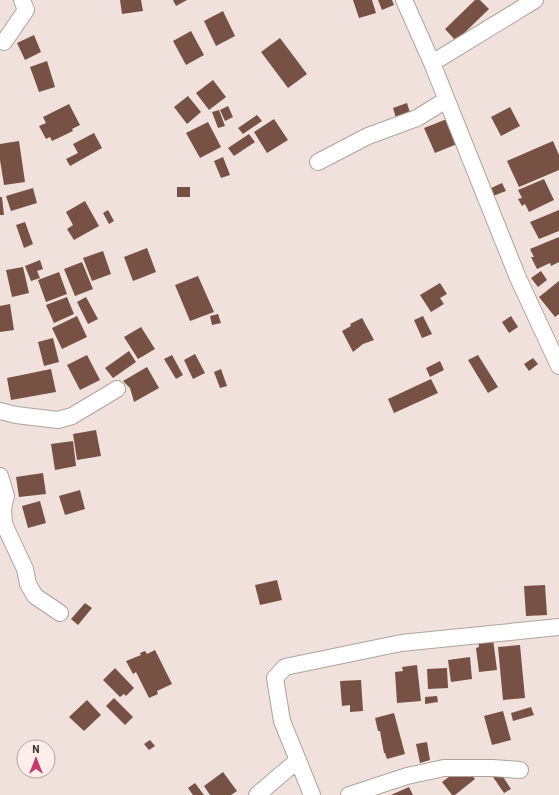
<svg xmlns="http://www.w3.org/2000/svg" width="559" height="795" font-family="Barlow,sans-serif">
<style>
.building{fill:#765144}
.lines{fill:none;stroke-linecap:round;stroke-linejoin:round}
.street-casing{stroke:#b0a29d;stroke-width:18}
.street{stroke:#fff;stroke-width:16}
</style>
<rect width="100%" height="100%" fill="#f0e1dc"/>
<path class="building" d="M120 0H141L143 11 122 14Z
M173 0H187L176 6Z
M353 0H372L376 13 359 18Z
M378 0H392L394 5 382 10Z
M475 0H480L489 9 456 41 445 29Z
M223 11 235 36 216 46 204 21Z
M191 31 204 55 186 65 173 41Z
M34 35 41 52 25 60 17 43Z
M280 38 307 74 288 88 261 52Z
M47 61 55 87 39 92 30 67Z
M213 80 226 97 209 110 196 93Z
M188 96 201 112 187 124 174 107Z
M407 103 411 116 397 121 393 108Z
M69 104 80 125 72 129 73 131 52 141 50 137 46 139 39 126 46 123 43 117Z
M228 106 233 117 225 121 220 110Z
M510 107 520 126 501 136 491 117Z
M219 110 225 126 218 128 212 112Z
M257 115 262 121 243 134 238 128Z
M274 119 288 140 267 153 254 132Z
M447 119 457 144 435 153 424 128Z
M208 122 221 147 200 158 186 133Z
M94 133 102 148 70 166 66 159 78 153 73 144Z
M249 134 255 142 234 156 228 148Z
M19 141 25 182 4 185 0 160V144Z
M553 141 559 155V170L519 187 507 161Z
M223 157 230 175 221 178 214 161Z
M544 179 554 200 529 212 525 204 522 206 518 199 522 198 518 190Z
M502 183 506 191 493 196 489 189Z
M177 187H190V197H177Z
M33 188 37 203 11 211 6 196Z
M0 197H2L4 215H0Z
M85 201 99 226 74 240 67 229 73 225 66 212Z
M108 210 114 221 109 224 103 213Z
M559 210V231L539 239 530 222Z
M25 222 33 244 24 248 16 225Z
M559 237V262L551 266 550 263 537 269 531 257H534L530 249Z
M147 248 156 272 133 281 124 257Z
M103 251 111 274 92 281 83 258Z
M40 260 43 269 37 271 40 278 31 281 25 266Z
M82 262 93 289 75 296 64 269Z
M23 267 29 293 12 297 6 270Z
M541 271 547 280 538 287 531 278Z
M59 272 67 294 46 302 38 280Z
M198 276 214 312 190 321 175 285Z
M559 281V314L555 317 539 297Z
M440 283 447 294 440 298 444 304 431 312 420 295Z
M67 297 74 314 54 323 46 305Z
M86 297 98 319 88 324 77 302Z
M10 304 14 330 0 332V306Z
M218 314 221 323 212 325 210 316Z
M77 316 87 337 62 349 52 328Z
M423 316 432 334 422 338 414 320Z
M511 316 518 327 509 333 502 322Z
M362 318 374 340 363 344 353 352 342 331 351 326 350 324Z
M141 327 155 349 138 359 124 337Z
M53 338 59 362 44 366 38 342Z
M129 351 136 362 113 378 105 368Z
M195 354 205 373 193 379 184 360Z
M87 355 100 380 80 390 67 365Z
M172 355 183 375 176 379 164 359Z
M478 355 498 387 488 393 468 360Z
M533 358 538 364 529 371 524 364Z
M440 361 444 370 430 377 426 368Z
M147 367 159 388 134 402 130 388 123 381Z
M51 369 56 392 11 400 7 378Z
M221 369 227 386 220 388 214 372Z
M431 379 438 393 394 413 388 399Z
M96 430 101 456 77 460 73 434Z
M73 441 76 466 55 470 51 444Z
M43 473 46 494 19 497 16 477Z
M80 490 85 509 65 515 59 496Z
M40 501 46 523 28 528 22 506Z
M277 580 282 600 260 605 255 585Z
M545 585 547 615 526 616 524 586Z
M85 603 92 608 78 625 71 619Z
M493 639 497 670 479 672 476 648 479 647 478 641Z
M520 645 525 698 503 700 498 647Z
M155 650 172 684 157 691 158 694 149 698 136 672 133 674 126 661 141 655 140 653 145 651 147 654Z
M470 657 472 679 451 682 448 660Z
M417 665 421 701 397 703 395 672 403 671 402 667Z
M115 668 134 688 126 696 124 694 120 697 103 680Z
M447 668 448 688 428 689 427 669Z
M361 680 363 711 350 712V705L342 706 340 681Z
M437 696 438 702 425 704V697Z
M114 698 133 717 125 725 106 706Z
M87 700 101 715 84 731 69 717Z
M531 707 534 715 513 721 511 713Z
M503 711 511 740 492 745 484 716Z
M394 713 405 754 387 759 385 753H384L380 731H378L375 718Z
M150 740 155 746 149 750 144 744Z
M427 742 430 760 420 763 416 744Z
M467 769 475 779 455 795H452L442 782 457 771Z
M223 772 237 791 231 795H210L204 786Z
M500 772 511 789 504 793 493 777Z
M195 783 204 795H193L188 788Z
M409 787 413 795H391Z"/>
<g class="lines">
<g class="street-casing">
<path id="street" d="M404 0 432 63 518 278 559 366
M4 42 26 10 22 0
M432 63 535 0
M318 162 368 136 417 118 446 100
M0 411 16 415 58 420 72 416 117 389
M0 476 6 496 3 508 4 524 25 569 28 584 35 596 60 613
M257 795 298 760
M312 795 282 721 275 678 285 667 401 643 559 627
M349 795 407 776 444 768H493L520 770"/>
</g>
<use href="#street" class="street"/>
</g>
<g transform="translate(36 759)"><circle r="19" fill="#fdeee9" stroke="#afa4a0"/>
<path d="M0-3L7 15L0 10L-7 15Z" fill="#c5396d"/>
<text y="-6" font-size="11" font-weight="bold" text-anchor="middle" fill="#3b3533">N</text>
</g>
</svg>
